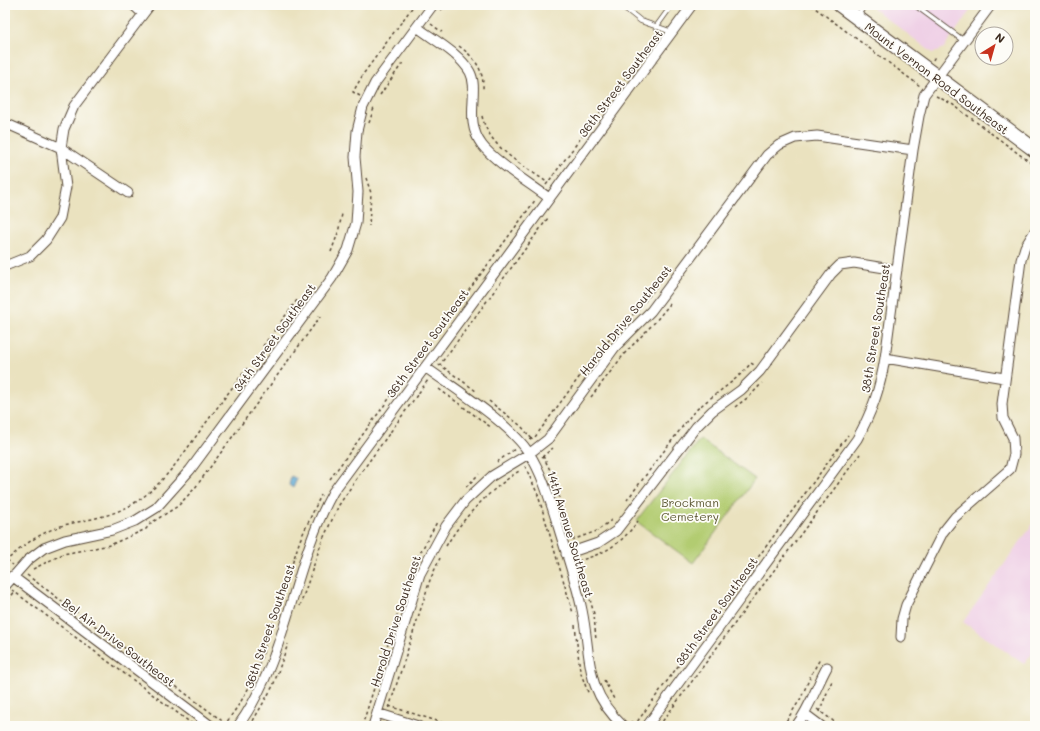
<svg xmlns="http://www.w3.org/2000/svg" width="1040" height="731" font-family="Mali,sans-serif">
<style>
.built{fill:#efd0e6}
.green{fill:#b2cc71;stroke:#767b48}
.water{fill:#57a5d0;stroke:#496877}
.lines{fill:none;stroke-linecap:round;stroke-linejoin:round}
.lane-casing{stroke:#554636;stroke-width:6}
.street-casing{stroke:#554636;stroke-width:11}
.primary-casing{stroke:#554636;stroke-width:16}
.path{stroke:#554636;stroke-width:1.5;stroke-dasharray:3 3;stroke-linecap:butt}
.lane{stroke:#fff;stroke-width:4.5}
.street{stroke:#fff;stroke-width:9}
.primary{stroke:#fff;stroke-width:14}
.labels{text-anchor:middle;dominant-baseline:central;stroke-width:3.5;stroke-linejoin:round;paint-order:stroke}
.street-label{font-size:12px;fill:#3b2a1e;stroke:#fdfcf7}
.park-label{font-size:12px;fill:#5f5b37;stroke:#fdfcf7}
</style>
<rect width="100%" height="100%" fill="#fdfcf7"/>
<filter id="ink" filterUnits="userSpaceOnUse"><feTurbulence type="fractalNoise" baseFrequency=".025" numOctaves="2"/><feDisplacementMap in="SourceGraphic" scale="8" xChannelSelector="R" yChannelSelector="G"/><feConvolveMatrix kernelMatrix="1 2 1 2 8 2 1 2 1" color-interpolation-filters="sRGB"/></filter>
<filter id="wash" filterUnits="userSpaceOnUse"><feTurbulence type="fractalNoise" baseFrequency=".012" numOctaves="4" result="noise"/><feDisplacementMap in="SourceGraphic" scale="16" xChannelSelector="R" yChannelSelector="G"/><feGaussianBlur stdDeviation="0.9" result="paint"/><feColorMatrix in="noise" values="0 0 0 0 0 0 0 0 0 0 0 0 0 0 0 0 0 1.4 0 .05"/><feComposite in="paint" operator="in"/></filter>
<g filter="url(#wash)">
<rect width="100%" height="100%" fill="#eae2bf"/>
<path class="built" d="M876 5H974L944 48 933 53 873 8Z
M1035 521V650L1024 664 963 622Z"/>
<path class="green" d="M700 439 755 479 693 563 636 521Z"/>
<path class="water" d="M291 476 297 479 293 488 289 485Z"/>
</g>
<g filter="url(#ink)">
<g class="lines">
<g class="lane-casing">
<path id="lane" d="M621 5 641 21 672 32
M915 5 964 41
M857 16 865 5
M656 27 672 5"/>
</g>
<g class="street-casing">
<path id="street" d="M133 5 143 14
M417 27C434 40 459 53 470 72 480 91 463 120 482 145 495 162 532 185 549 198
M5 123 61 148 128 193
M5 266 30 256 46 240 60 218 66 187 61 148 64 129 74 106 150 5
M885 358 1004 378
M425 367C455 389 510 423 529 453 543 475 550 501 558 526 566 553 576 581 582 610 592 658 583 688 623 726
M566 554 598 543 616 531 696 427 712 411 741 390 760 371 831 274 840 265 854 263 897 270
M12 576 211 726
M5 586 28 560 44 548 65 540 112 530 135 521 156 508 190 470 332 278 348 250 356 223 358 192 355 157 357 131 363 107 375 83 433 5
M901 637 902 619 906 605 943 532 955 517 1010 469 1014 454 1013 438 1003 418 1002 404 1021 260 1025 247 1035 231
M377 713 418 726
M805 714 821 726
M238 726C288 657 292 566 333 492L692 5
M373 726 420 574 446 526 465 501 492 476 530 453 548 439 615 347 651 311 767 155 779 145 795 138 817 136 913 150
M647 726 857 439C872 412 880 389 885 358L913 150 919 116 924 95 991 5
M796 726C810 708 816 687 827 667"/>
</g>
<g class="primary-casing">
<path id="primary" d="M840 5 1035 150"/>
</g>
<path class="path" d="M811 5 920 86
M441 10 445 5
M431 24 442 32
M459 46C474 57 484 69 483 89
M933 60 934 58 937 60
M380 95 404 61
M360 96 353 92 364 73 414 5
M936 96 952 104 1035 166
M482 116C489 148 523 165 548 183
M369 123 374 108
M366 178 371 193 369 226
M546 185 658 34
M331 252 338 233 342 214
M263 346 297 300 303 304
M439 364 476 391
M439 366 548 218
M439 389 492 428
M591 397 625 353 655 322 670 304
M489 401 521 426 532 439
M735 407 750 396 762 383
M530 440 535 437 597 353 640 307 657 286
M543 456 551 472 567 522
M542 457 553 448
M497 462 515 449
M525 466 538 495 573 613
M330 479 536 199
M466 487 479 474
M627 500 692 414C711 395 734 384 751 363L754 365
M572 540 597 531 614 518
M446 546C465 515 489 491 519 471
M7 560 13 565
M578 561C606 553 620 545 638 521
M5 562C22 546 41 532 64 525 89 519 113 517 136 502 162 485 179 460 197 435 214 412 231 389 248 367
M412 568 437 522
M33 569 63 554 110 545 146 529 151 523 178 506 195 488 320 317 317 315
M27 575 229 726
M587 588 594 614 596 641
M12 590 195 726
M5 605 15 591
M300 606 322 541 339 505 357 478 428 380
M575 625 580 671 589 695
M257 671 300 540 321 495
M604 680 615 701
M389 706 453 726
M389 708 430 580 440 558
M817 709 840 726
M819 712 832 681
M631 721 638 726
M224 726 240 703 252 682
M250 726 273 686 288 644
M362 726 408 581
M462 726 468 724 477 726
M634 726 848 435
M659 726 860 454
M783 726 801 698 811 675 820 659"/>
<use href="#lane" class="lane"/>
<use href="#street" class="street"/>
<use href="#primary" class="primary"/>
</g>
</g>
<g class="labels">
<g class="street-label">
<text transform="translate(937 78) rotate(37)">Mount Vernon Road Southeast</text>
<text transform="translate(620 83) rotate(-53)">36th Street Southeast</text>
<text transform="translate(625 320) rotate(-51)">Harold Drive Southeast</text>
<text transform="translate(875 328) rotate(-81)">38th Street Southeast</text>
<text transform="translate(274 337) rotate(-54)">34th Street Southeast</text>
<text transform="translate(427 343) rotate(-54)">36th Street Southeast</text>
<text transform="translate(571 534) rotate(73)">14th Avenue Southeast</text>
<text transform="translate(716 611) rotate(-54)">38th Street Southeast</text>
<text transform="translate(395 621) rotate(-72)">Harold Drive Southeast</text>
<text transform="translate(269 626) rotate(-71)">36th Street Southeast</text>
<text transform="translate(119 642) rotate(37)">Bel Air Drive Southeast</text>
</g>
<g class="park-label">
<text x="690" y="502">Brockman<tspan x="690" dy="14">Cemetery</tspan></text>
</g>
</g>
<rect width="1040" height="731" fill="none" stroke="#fdfcf7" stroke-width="20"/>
<g transform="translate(994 46) rotate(37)"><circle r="19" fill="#fdfcf7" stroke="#afa8a0"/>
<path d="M0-3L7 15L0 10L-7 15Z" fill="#c8321e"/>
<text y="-6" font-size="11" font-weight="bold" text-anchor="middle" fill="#3b2a1e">N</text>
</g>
</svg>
